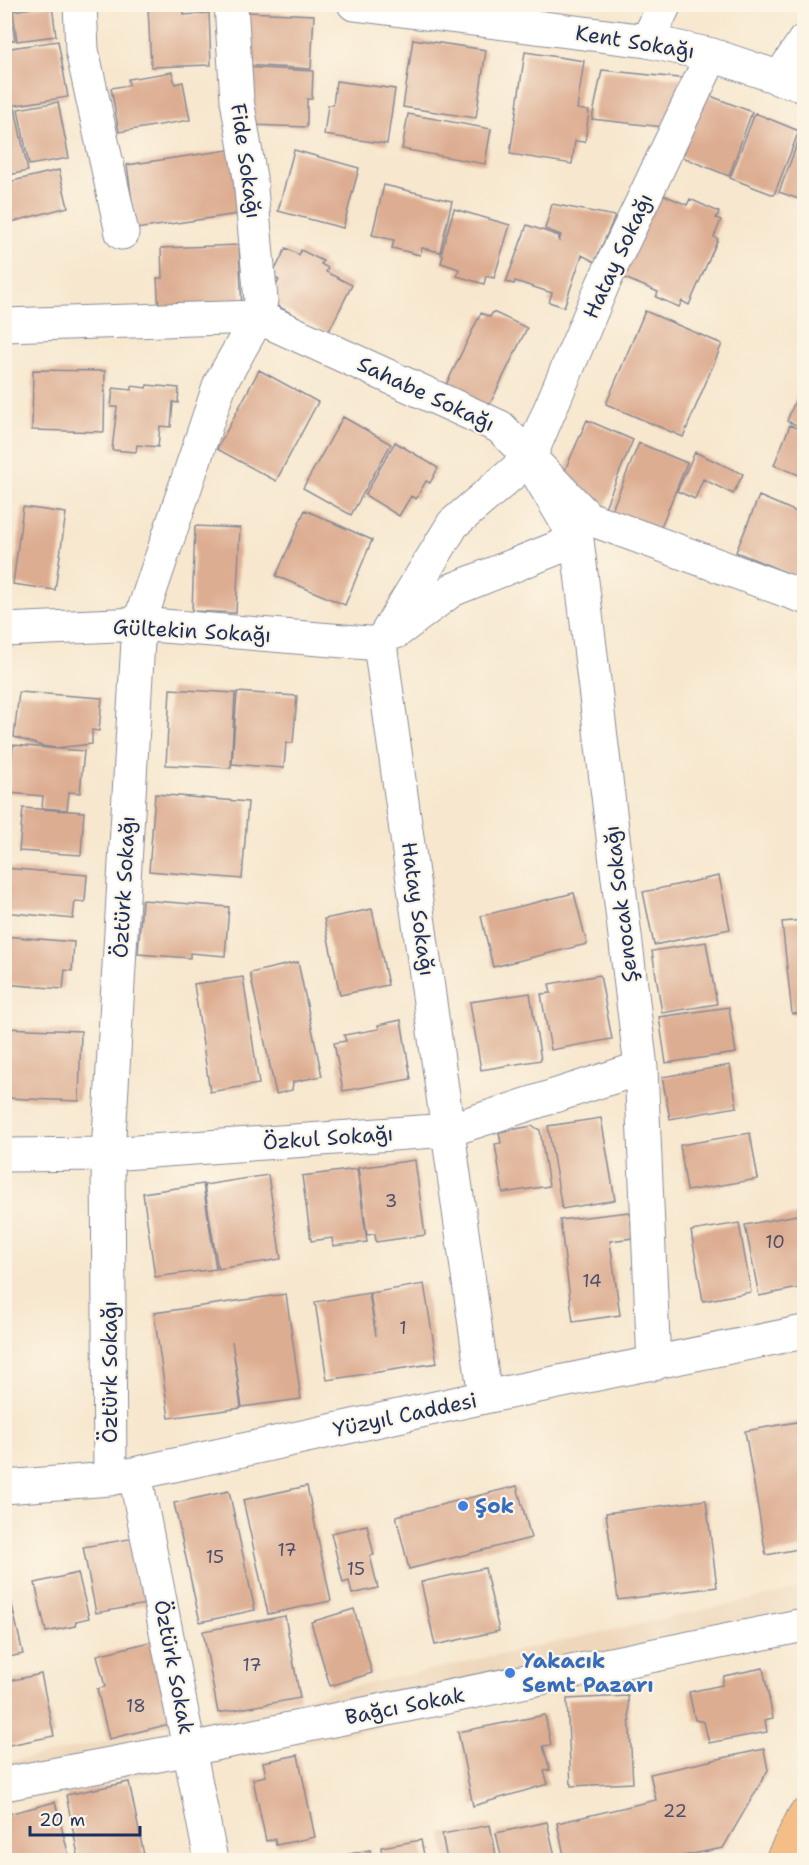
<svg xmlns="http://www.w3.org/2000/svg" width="809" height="1865" font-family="'Shantell Sans',sans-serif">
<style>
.built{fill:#eed7bb}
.building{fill:#ddad92}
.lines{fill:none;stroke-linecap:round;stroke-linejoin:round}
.minor-casing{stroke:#898b96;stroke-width:35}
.major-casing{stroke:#898b96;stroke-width:35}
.minor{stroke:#fff;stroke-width:33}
.major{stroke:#f6be87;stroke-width:33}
.shop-dot{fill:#3f7fe0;stroke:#fcf5e5;stroke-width:2}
.labels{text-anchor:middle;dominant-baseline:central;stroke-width:4.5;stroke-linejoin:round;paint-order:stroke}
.number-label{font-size:18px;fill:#4c4e6b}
.street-label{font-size:21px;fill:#1b2f5e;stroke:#fcf5e5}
.shop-label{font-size:21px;font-weight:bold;fill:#366cbe;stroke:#fcf5e5;text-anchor:start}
</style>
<rect width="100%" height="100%" fill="#fcf5e5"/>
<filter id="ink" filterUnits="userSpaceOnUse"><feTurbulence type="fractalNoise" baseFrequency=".0167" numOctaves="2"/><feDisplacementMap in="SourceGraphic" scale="12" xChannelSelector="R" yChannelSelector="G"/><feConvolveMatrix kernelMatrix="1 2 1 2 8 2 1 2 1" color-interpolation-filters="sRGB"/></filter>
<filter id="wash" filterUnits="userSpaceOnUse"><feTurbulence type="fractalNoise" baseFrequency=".008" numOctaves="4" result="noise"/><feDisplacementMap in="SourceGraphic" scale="24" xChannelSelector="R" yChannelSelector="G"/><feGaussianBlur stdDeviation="1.35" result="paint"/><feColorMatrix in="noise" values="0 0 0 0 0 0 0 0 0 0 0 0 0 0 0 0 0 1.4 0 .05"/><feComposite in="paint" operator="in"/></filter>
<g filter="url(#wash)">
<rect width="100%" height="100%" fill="#f7e7ce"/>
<path class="built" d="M804 1588V1623L404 1723 44 1795 5 1801V1763Z"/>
<g id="blocks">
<path class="building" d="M52 5 56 36 17 41 13 11Z
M184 6V15L209 13 211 65 151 67 148 7Z
M4 10H10L15 40 4 42Z
M246 12 314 15 311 69 243 65Z
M413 39 486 50 476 118 403 107Z
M58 41 68 97 4 107V49Z
M525 52 584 61 577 109 589 111 585 142 575 141 572 164 510 154Z
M243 67 313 71 312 99H307V127L244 125Z
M602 70 688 79 663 127 592 119Z
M172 72 175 84 183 82 190 120 119 132 111 88 129 85 128 79Z
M336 81 395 89 387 144 324 135 328 105H333Z
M703 93 752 112 729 176 679 156Z
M58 102 69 158 29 165 18 109Z
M15 108 28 171 4 176V110Z
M755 113 799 131 774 195 730 178Z
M408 114 491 129 485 164 402 149Z
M802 131 804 132V201L779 192Z
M235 149 245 213 136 229 127 165Z
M294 150 359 168 343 228 278 211Z
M59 170 68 207 4 224V183Z
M384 185 452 201 440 252 422 248 420 255 392 248 394 240 372 235Z
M657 192 687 205 690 199 719 212 716 218 721 220 714 237 718 239 689 305 682 301 679 307 656 297 658 292 620 276Z
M552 204 615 216 595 262 582 255 564 307 549 302 552 293 515 281 514 284 506 282 527 225 559 236V242L561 235 545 229Z
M454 209 510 225 494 278 486 276 484 284 457 276 459 269 441 263 443 255 441 254Z
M239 245 242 310 159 312 157 278H162L161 248Z
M286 248 299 255 301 250 323 261 321 264 328 268 326 272 352 285 328 333 268 301 279 280 272 276Z
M645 311 722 344 683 437 606 404Z
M493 312 527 328 489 406 440 397 481 313 490 317Z
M33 370 105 371 104 432 32 430Z
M259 370 318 402 276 481 217 449Z
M804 378V428L787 421Z
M147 385 179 388 178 403 173 402 171 427 160 426 158 447 137 445 136 452 112 450 117 407H111L113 388 132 390V386L146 388Z
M343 417 391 444 351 515 303 488Z
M587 420 633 440 605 507 558 486Z
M790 425 804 431V477L774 465Z
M395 442 438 468 430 483 426 481 416 499 411 496 399 516 365 495Z
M639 443 687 463 659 532 611 512Z
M695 452 743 474 733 494 703 479 695 499 677 491Z
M759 496 804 515V580L736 552Z
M23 507 66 513 55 590 13 584Z
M305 510 372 540 345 605 276 576Z
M195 526 240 528 236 613 192 611Z
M170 689 235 693 231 768 166 765Z
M19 692 102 698 99 731 92 730V744L55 748 42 746 14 737Z
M237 692 297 696 293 743H286L284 768 232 764Z
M13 745 84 751 80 793 69 792 67 810 42 808 43 796 9 793Z
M155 794 248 802 242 879 149 871Z
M23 808 84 812 81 855 19 851Z
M4 868 87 875 85 902 75 901 73 919 4 912Z
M719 876 730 929 654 945 643 892Z
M574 893 587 944 493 967 481 916Z
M142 900 229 907 225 956 190 953V958L138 954Z
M372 909 388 985 340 995 324 919Z
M804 920V1013L792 1014 782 922Z
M4 936 74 942 72 971 65 970 63 989 4 984Z
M706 942 717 1004 662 1013 652 951Z
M298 962 322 1076 293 1082 292 1090 276 1094 250 973Z
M600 975 612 1039 551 1050 541 994 551 993 549 984Z
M243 977 259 1084 210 1092 194 984Z
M530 993 541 1060 481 1070 470 1002Z
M729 1007 736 1053 666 1063 659 1017Z
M401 1020 411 1079 343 1091 334 1043 346 1041 344 1035 379 1029 378 1025Z
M4 1028 81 1031 79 1101 4 1098Z
M730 1065 737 1107 670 1119 662 1077Z
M601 1118 615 1200 562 1209 548 1126Z
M532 1126 540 1130 549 1186 503 1193 495 1144 501 1143 499 1132Z
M750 1133 758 1179 687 1191 680 1145Z
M415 1160 425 1235 376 1242 375 1234 367 1235 358 1168Z
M357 1169 367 1242 333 1246 332 1238 311 1241 302 1176Z
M268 1175 281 1259 218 1269 204 1185Z
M203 1184 216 1269 155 1277 143 1193Z
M629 1212 633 1238 610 1241 620 1315 573 1322 560 1220Z
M797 1215 804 1258V1287L759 1296 745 1225Z
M739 1223 751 1292 703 1301 691 1231Z
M424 1284 437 1363 327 1380 315 1302 369 1293 376 1336 370 1293Z
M286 1294 301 1399 242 1407 232 1341 241 1408 169 1418 154 1313Z
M802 1421 804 1438V1548L766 1555 745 1431Z
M307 1486 331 1601 268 1614 243 1500Z
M517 1486 531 1538 409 1569 396 1516Z
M229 1491 255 1610 200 1622 174 1503Z
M706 1500 717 1587 618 1600 606 1513Z
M367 1525 374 1555 370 1556 378 1588 352 1594 349 1581 343 1583 331 1533Z
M140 1537 152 1603 96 1613 83 1547Z
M485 1568 499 1631 435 1645 421 1582Z
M78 1573 89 1618 76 1621 75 1626 46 1632 35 1583Z
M5 1574 23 1654 4 1658V1575Z
M354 1609 372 1673 330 1686 311 1622Z
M285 1616 300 1698 218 1713 203 1631Z
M154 1641 174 1723 109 1739 97 1689 105 1687 97 1655Z
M763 1668 773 1718 765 1720 767 1732 709 1743 704 1722 695 1720 689 1692 722 1685 724 1676Z
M41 1674 54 1736 4 1746V1682Z
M628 1696 633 1783 571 1786 567 1699Z
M545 1715 551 1745 543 1746 550 1770 544 1771 548 1784 473 1806 458 1732Z
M764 1749 768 1770 723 1848 663 1860H565L557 1823 656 1800 650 1774Z
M298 1755 315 1837 276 1845 275 1839 266 1841 253 1779 266 1776 263 1762Z
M129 1782 145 1860H79L66 1795Z
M55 1802 70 1860H11L4 1835V1815Z
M547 1822 556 1860H502L496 1833Z
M490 1825 497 1860H447L442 1834Z
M421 1840 425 1860H383L381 1847Z
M370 1850 372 1860H325V1859Z"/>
</g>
</g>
<g filter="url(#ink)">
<use href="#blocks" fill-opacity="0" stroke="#898b96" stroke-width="1.5"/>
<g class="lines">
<g class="minor-casing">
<path id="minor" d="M80 4 82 50 122 233
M354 4 647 41 712 55 804 86
M647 41 665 4
M779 79 804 41
M4 325 258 317 500 427 588 518 804 597
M529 459 577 540 641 1068 654 1364
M4 630 139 624 380 644
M396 632 452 590 577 540
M380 644 485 1397
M380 644 453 524 529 459 603 284 712 55
M4 1155 108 1154 449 1130 641 1068
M135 1474 211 1860
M110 1479 108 1154 139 624 220 384 258 317 261 300 250 178 237 100 231 4
M4 1487 110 1479 485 1397 804 1332
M4 1784 190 1749 804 1625"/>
</g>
<g class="major-casing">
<path id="major" d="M782 1860 804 1816"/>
</g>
<use href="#minor" class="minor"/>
<use href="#major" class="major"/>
</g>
</g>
<g class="shop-dot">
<circle cx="463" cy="1506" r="6"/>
<circle cx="510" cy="1673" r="6"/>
</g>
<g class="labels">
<g class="number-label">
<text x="391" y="1201">3</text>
<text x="775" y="1242">10</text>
<text x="592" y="1281">14</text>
<text x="403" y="1328">1</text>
<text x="287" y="1550">17</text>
<text x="215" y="1557">15</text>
<text x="356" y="1569">15</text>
<text x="252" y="1665">17</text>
<text x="136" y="1706">18</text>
<text x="675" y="1811">22</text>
</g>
<g class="street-label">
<text transform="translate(635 42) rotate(9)">Kent Sokağı</text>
<text transform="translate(246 161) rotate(82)">Fide Sokağı</text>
<text transform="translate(618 256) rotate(-65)">Hatay Sokağı</text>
<text transform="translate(426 394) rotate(25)">Sahabe Sokağı</text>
<text transform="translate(192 631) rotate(3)">Gültekin Sokağı</text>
<text transform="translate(124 887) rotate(-87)">Öztürk Sokağı</text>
<text transform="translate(621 904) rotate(-97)">Şenocak Sokağı</text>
<text transform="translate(418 909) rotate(82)">Hatay Sokağı</text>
<text transform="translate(328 1138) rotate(-4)">Özkul Sokağı</text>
<text transform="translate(110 1372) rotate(-90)">Öztürk Sokağı</text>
<text transform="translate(405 1415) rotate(-12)">Yüzyıl Caddesi</text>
<text transform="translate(174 1667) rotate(79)">Öztürk Sokak</text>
<text transform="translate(405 1706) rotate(-11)">Bağcı Sokak</text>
</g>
<g class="shop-label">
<text x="475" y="1506">Şok</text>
<text x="522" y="1661">Yakacık<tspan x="522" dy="24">Semt Pazarı</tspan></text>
</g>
</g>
<rect width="809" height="1865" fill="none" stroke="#fcf5e5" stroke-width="24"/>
<path d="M30 1826v9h110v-9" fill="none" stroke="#1b2f5e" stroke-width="3"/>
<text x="39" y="1826" font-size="18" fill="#1b2f5e" stroke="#fcf5e5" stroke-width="4.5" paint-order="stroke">20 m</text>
</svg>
